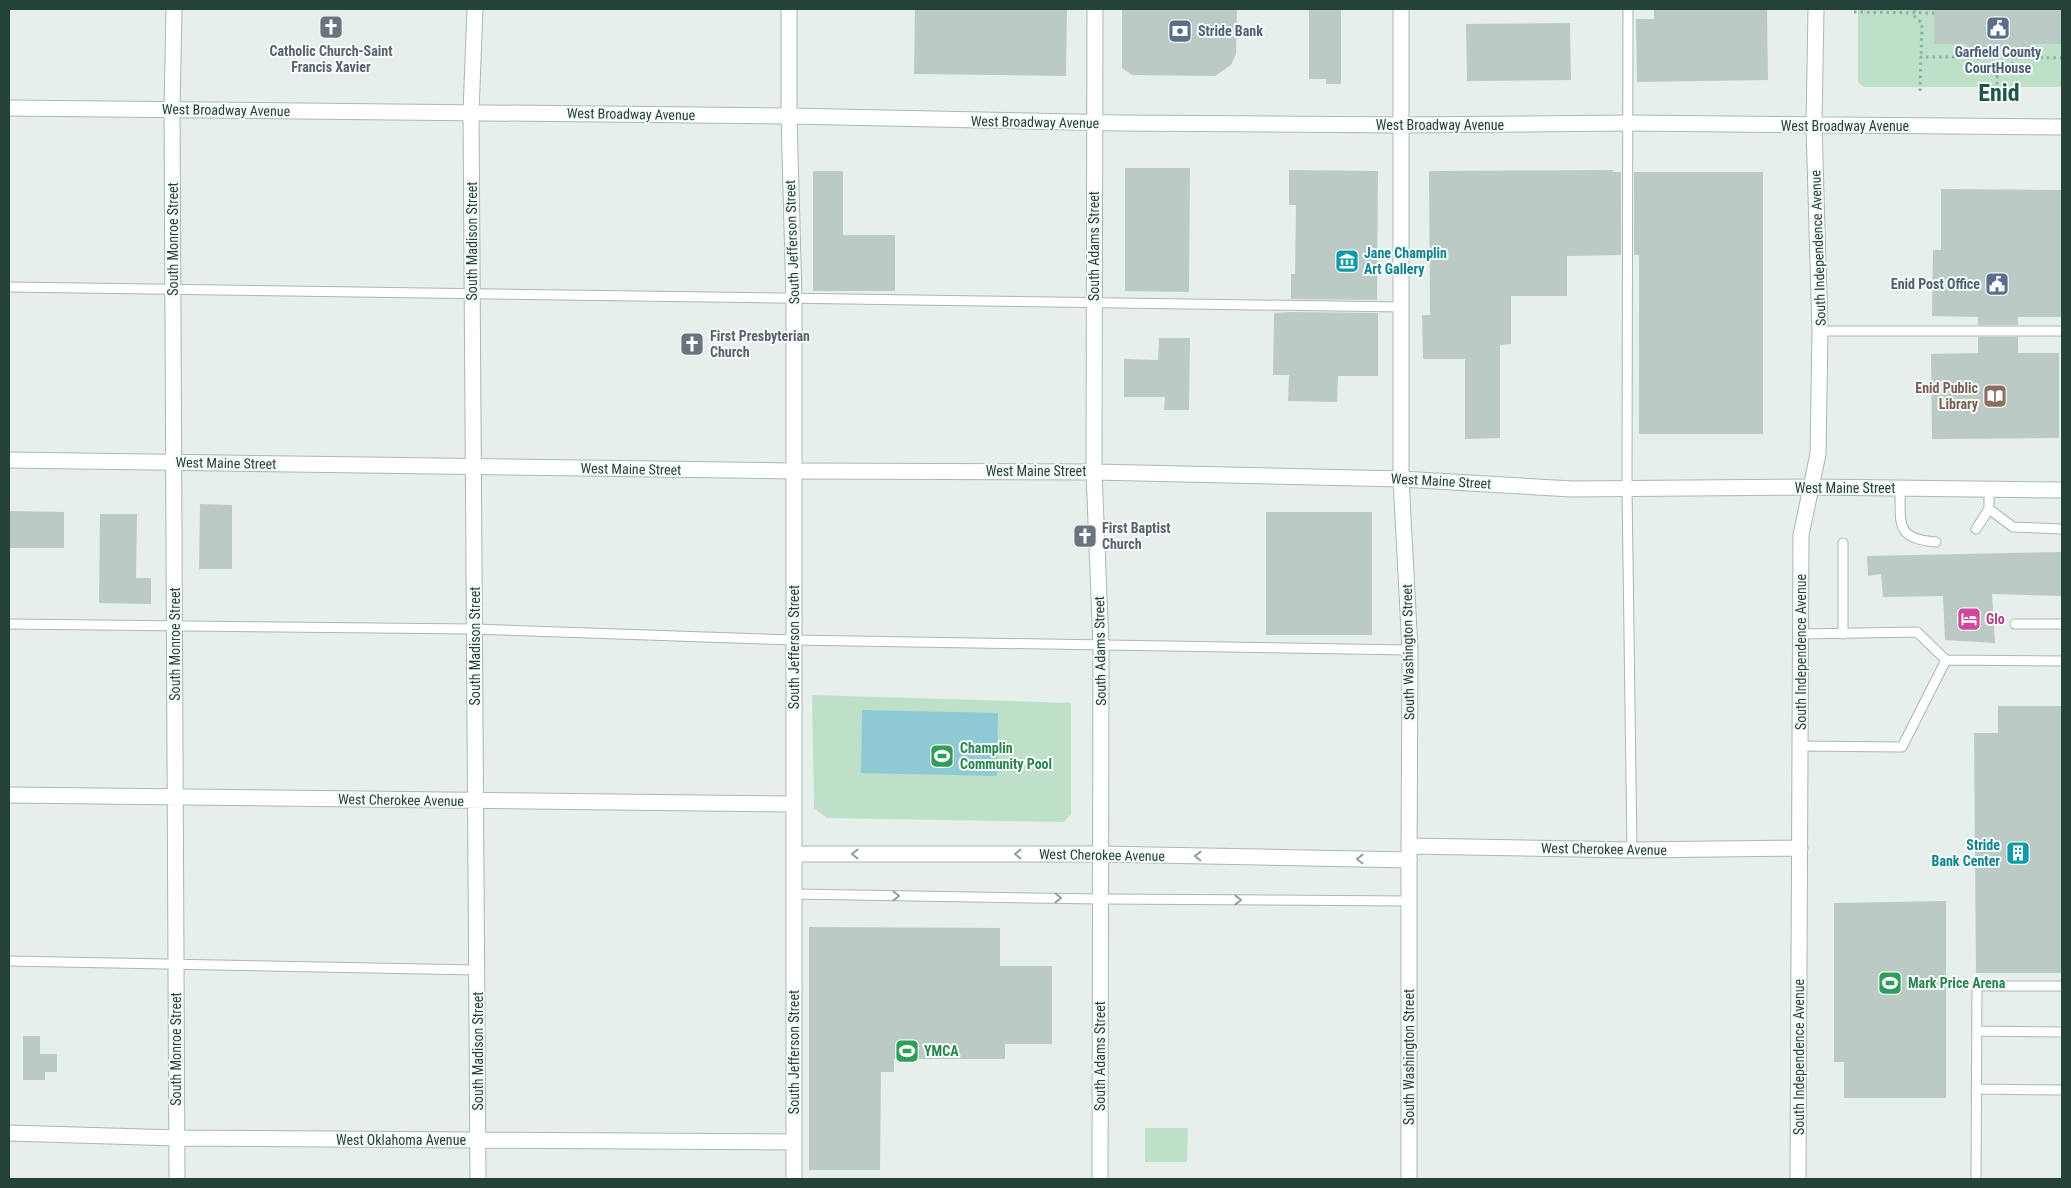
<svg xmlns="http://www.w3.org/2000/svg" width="2071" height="1188" font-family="'Roboto Condensed',sans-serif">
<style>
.green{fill:#bfe0c8}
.water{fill:#8ec9d4}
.building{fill:#bbcac4}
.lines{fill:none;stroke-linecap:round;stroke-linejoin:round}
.lane-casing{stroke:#a8b8b2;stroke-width:11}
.street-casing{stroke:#a8b8b2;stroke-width:17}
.secondary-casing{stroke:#a4bbb3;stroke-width:17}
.path{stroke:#86b3a5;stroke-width:3;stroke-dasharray:2.5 4;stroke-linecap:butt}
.lane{stroke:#fff;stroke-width:9}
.street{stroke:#fff;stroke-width:15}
.secondary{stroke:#fff;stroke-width:15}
.oneway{stroke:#92a09c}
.labels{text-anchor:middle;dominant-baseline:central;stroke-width:4;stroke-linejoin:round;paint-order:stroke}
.service-label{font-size:14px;font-weight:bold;fill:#4e5e75;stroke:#f7fbf9;text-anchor:start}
.worship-label{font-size:14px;font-weight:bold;fill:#5b616d;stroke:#f7fbf9;text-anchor:start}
.street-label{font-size:14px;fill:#24423a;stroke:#f7fbf9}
.culture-label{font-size:14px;font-weight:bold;fill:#0d838f;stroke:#f7fbf9;text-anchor:start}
.education-label{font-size:14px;font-weight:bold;fill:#785e54;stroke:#f7fbf9;text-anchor:end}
.hotel-label{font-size:14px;font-weight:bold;fill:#b23c85;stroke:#f7fbf9;text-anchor:start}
.leisure-label{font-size:14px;font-weight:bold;fill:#27864d;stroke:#f7fbf9;text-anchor:start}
.town-label{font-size:24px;font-weight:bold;fill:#1f5548;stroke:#f7fbf9}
</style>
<rect width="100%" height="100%" fill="#e6efeb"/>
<path class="green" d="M1858 9H2062V87H1864L1858 82Z
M812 695 1071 703V814L1064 822 827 818 814 808Z
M1145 1128H1188L1187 1162H1145Z"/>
<path class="water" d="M862 710 998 713 997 776 861 773Z"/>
<path class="building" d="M915 9H1067L1066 76 914 74Z
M1122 9H1237L1236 54 1231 65 1215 76 1132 75 1122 68Z
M1309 9H1341V84H1326V79H1309Z
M1654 9H1767L1768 80 1637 82 1636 19H1654Z
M1934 9H2062V44H2032V49H1966V44H1934Z
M1570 23 1571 80 1467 81 1466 24Z
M1125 168H1190L1189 292 1125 291Z
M1289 170 1378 171 1377 300 1291 299V274H1295L1296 205H1289Z
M1613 170V172H1621V255L1567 256V296H1511V344L1500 345V438L1465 439V359H1423L1422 315H1430L1429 171Z
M813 171H843V235H895V291H813Z
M1634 172H1763V434H1639V255H1634Z
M1941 189 2062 190V317H2018V325H1978V317L1932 316 1933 250H1941Z
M1291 312 1378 313V376H1338L1337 402 1288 401 1289 375H1273L1274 313Z
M1978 337H2018V353H2059V438L1932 439 1931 354 1978 353Z
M1159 338H1190L1189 410H1164L1165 397H1124V359L1158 360Z
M200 504 232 505V569H199Z
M9 511 64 512V548H9Z
M1266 512H1372V635H1266Z
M100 514H137L136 578H151V604L99 603Z
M2062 552V596L1992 594 1995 643 1945 640 1943 596 1883 597 1881 574 1868 576 1867 556Z
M1998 706H2062V973H1976L1974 733H1998Z
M1946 901V1098H1844V1062H1834V903Z
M809 927 1000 928V966H1052V1044H1005V1059H894V1072H881L880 1170H809Z
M23 1036H40V1054H57V1072H45V1080H23Z"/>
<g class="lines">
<g class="lane-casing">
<path id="lane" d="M1628 9 1627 488 1632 850
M9 287 1402 307
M1820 331H2062
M1900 488C1901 523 1894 539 1936 542
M1989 489V509L2013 527 2062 529
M1976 529 1989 509
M1843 543V634
M9 624 474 629 794 640 1410 650
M2015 624H2062
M1801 634 1917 632 1946 660 2062 661
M1800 746 1902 747 1946 660
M794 894 1100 899 1409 901
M9 961 477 970
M1977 1031 2062 1032
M1976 1089 2062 1090
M1976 1179 1977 986H2062"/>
</g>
<g class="street-casing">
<path id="street" d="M174 9 172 109 177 1179
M475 9 471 112 478 1179
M789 9V116L794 299V1179
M9 795 794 804
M1409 846 1632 850 1800 848
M794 854H1100L1409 860V1179
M9 1133 177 1138 794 1142
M1798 1179 1801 535 1818 454 1820 331 1814 126"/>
</g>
<g class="secondary-casing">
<path id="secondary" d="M1095 9 1094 472 1101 646 1100 1179
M1401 9V479L1410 650 1409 860
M9 108 789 116 1121 123 1403 125 1628 123 2062 127
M1814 126 1816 9
M9 460 794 471 1094 472 1401 479 1572 489 1811 487 2062 490"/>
</g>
<path class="path" d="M1915 9V17L1922 23 1921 57
M1854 12 1934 13
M1920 91 1921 57H1978C1987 80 2006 79 2016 57L2062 58
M1997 91V49"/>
<use href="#lane" class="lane"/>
<use href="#street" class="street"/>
<use href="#secondary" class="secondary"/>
</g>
<defs><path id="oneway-chevron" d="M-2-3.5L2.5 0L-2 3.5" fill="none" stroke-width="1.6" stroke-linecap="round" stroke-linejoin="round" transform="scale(1.25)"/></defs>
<g class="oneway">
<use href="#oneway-chevron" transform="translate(855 854) rotate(-180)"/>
<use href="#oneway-chevron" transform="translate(1018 854) rotate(-180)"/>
<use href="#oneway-chevron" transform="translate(1198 856) rotate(-179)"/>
<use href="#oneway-chevron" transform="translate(1360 859) rotate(-179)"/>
<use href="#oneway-chevron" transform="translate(896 896) rotate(1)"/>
<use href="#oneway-chevron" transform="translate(1058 898) rotate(1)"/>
<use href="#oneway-chevron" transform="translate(1238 900)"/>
</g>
<defs>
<g id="church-square" transform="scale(1.25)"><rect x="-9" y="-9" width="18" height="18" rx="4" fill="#6b7280" stroke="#f7fbf9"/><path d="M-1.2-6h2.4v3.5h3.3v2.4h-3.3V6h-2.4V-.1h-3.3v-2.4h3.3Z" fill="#fff"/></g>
<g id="civic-square" transform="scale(1.25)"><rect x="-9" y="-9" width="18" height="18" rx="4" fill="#5c6f8a" stroke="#f7fbf9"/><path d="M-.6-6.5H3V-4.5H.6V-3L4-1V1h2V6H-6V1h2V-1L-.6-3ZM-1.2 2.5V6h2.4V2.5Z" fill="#fff"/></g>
<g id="bank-square" transform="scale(1.25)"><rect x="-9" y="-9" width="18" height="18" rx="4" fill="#5c6f8a" stroke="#f7fbf9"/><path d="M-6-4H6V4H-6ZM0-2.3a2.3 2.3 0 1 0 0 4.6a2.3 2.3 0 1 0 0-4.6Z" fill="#fff"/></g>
<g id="museum-square" transform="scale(1.25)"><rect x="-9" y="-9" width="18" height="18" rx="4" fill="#0f9aa8" stroke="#f7fbf9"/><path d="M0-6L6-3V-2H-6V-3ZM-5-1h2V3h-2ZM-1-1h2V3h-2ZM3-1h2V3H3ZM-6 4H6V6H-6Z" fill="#fff"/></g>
<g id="library-square" transform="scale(1.25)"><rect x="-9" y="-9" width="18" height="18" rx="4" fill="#8d6e63" stroke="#f7fbf9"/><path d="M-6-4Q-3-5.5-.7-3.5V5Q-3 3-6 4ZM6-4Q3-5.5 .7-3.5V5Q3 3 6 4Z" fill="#fff"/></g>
<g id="hotel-square" transform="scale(1.25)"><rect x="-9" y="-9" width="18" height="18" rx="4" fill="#d1479c" stroke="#f7fbf9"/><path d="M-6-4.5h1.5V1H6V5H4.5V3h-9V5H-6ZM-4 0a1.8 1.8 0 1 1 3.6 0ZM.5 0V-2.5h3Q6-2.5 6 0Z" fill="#fff"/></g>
<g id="stadium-square" transform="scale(1.25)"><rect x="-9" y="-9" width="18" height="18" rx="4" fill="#2e9e5b" stroke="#f7fbf9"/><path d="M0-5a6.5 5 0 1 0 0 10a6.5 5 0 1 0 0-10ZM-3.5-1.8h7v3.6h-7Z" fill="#fff"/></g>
<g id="building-square" transform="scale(1.25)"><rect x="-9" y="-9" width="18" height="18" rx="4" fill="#0f9aa8" stroke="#f7fbf9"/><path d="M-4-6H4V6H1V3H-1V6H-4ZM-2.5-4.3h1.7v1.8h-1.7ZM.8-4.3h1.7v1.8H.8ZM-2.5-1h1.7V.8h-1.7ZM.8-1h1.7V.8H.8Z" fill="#fff"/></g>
</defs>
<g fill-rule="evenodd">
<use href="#church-square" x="331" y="27"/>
<use href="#civic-square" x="1998" y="28"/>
<use href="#bank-square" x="1180" y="31"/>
<use href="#museum-square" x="1347" y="261"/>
<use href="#civic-square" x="1997" y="284"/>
<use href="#church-square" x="692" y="344"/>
<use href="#library-square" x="1995" y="396"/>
<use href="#church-square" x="1085" y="536"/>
<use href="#hotel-square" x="1969" y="619"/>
<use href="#stadium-square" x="942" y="756"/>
<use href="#building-square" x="2018" y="853"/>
<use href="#stadium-square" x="1890" y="983"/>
<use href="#stadium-square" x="907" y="1051"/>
</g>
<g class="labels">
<g class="service-label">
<text x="1198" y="31">Stride Bank</text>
<text x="1998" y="52" text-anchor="middle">Garfield County<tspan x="1998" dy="16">CourtHouse</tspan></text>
<text x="1980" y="284" text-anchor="end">Enid Post Office</text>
</g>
<g class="worship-label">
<text x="331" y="51" text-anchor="middle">Catholic Church-Saint<tspan x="331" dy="16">Francis Xavier</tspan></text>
<text x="710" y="336">First Presbyterian<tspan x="710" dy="16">Church</tspan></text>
<text x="1102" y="528">First Baptist<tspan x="1102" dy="16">Church</tspan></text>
</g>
<g class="street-label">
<text transform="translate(226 110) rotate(1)">West Broadway Avenue</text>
<text transform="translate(631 114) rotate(1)">West Broadway Avenue</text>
<text transform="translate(1035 122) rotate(1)">West Broadway Avenue</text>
<text x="1440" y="125">West Broadway Avenue</text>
<text x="1845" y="126">West Broadway Avenue</text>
<text transform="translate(173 239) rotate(-90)">South Monroe Street</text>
<text transform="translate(472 241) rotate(-90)">South Madison Street</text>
<text transform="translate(792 242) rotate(-92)">South Jefferson Street</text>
<text transform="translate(1094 246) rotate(-90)">South Adams Street</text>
<text transform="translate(1818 248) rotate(-92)">South Independence Avenue</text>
<text transform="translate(226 463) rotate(1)">West Maine Street</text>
<text transform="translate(631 469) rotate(1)">West Maine Street</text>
<text x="1036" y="471">West Maine Street</text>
<text transform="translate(1441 481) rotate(3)">West Maine Street</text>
<text x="1845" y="488">West Maine Street</text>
<text transform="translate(175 644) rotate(-90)">South Monroe Street</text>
<text transform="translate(475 646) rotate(-90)">South Madison Street</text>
<text transform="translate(794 647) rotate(-90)">South Jefferson Street</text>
<text transform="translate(1100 651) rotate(-91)">South Adams Street</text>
<text transform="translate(1408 652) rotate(-91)">South Washington Street</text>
<text transform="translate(1801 652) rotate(-90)">South Independence Avenue</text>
<text transform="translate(401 800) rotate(1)">West Cherokee Avenue</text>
<text transform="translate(1604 849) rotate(1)">West Cherokee Avenue</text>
<text transform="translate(1102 855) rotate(1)">West Cherokee Avenue</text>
<text transform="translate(176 1049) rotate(-90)">South Monroe Street</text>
<text transform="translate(478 1051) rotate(-90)">South Madison Street</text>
<text transform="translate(794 1052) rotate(-90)">South Jefferson Street</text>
<text transform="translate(1100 1056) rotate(-90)">South Adams Street</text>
<text transform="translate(1409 1057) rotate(-90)">South Washington Street</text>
<text transform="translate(1799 1057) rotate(-90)">South Independence Avenue</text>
<text x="401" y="1140">West Oklahoma Avenue</text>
</g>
<g class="culture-label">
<text x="1364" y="253">Jane Champlin<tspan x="1364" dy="16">Art Gallery</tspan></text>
<text x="2000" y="845" text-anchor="end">Stride<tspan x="2000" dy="16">Bank Center</tspan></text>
</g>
<g class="education-label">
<text x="1978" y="388">Enid Public<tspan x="1978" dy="16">Library</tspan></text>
</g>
<g class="hotel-label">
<text x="1986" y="619">Glo</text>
</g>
<g class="leisure-label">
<text x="960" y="748">Champlin<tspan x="960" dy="16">Community Pool</tspan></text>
<text x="1908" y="983">Mark Price Arena</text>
<text x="924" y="1051">YMCA</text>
</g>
<g class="town-label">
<text x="1999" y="93">Enid</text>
</g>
</g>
<rect width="2071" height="1188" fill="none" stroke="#24423a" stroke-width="20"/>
</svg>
